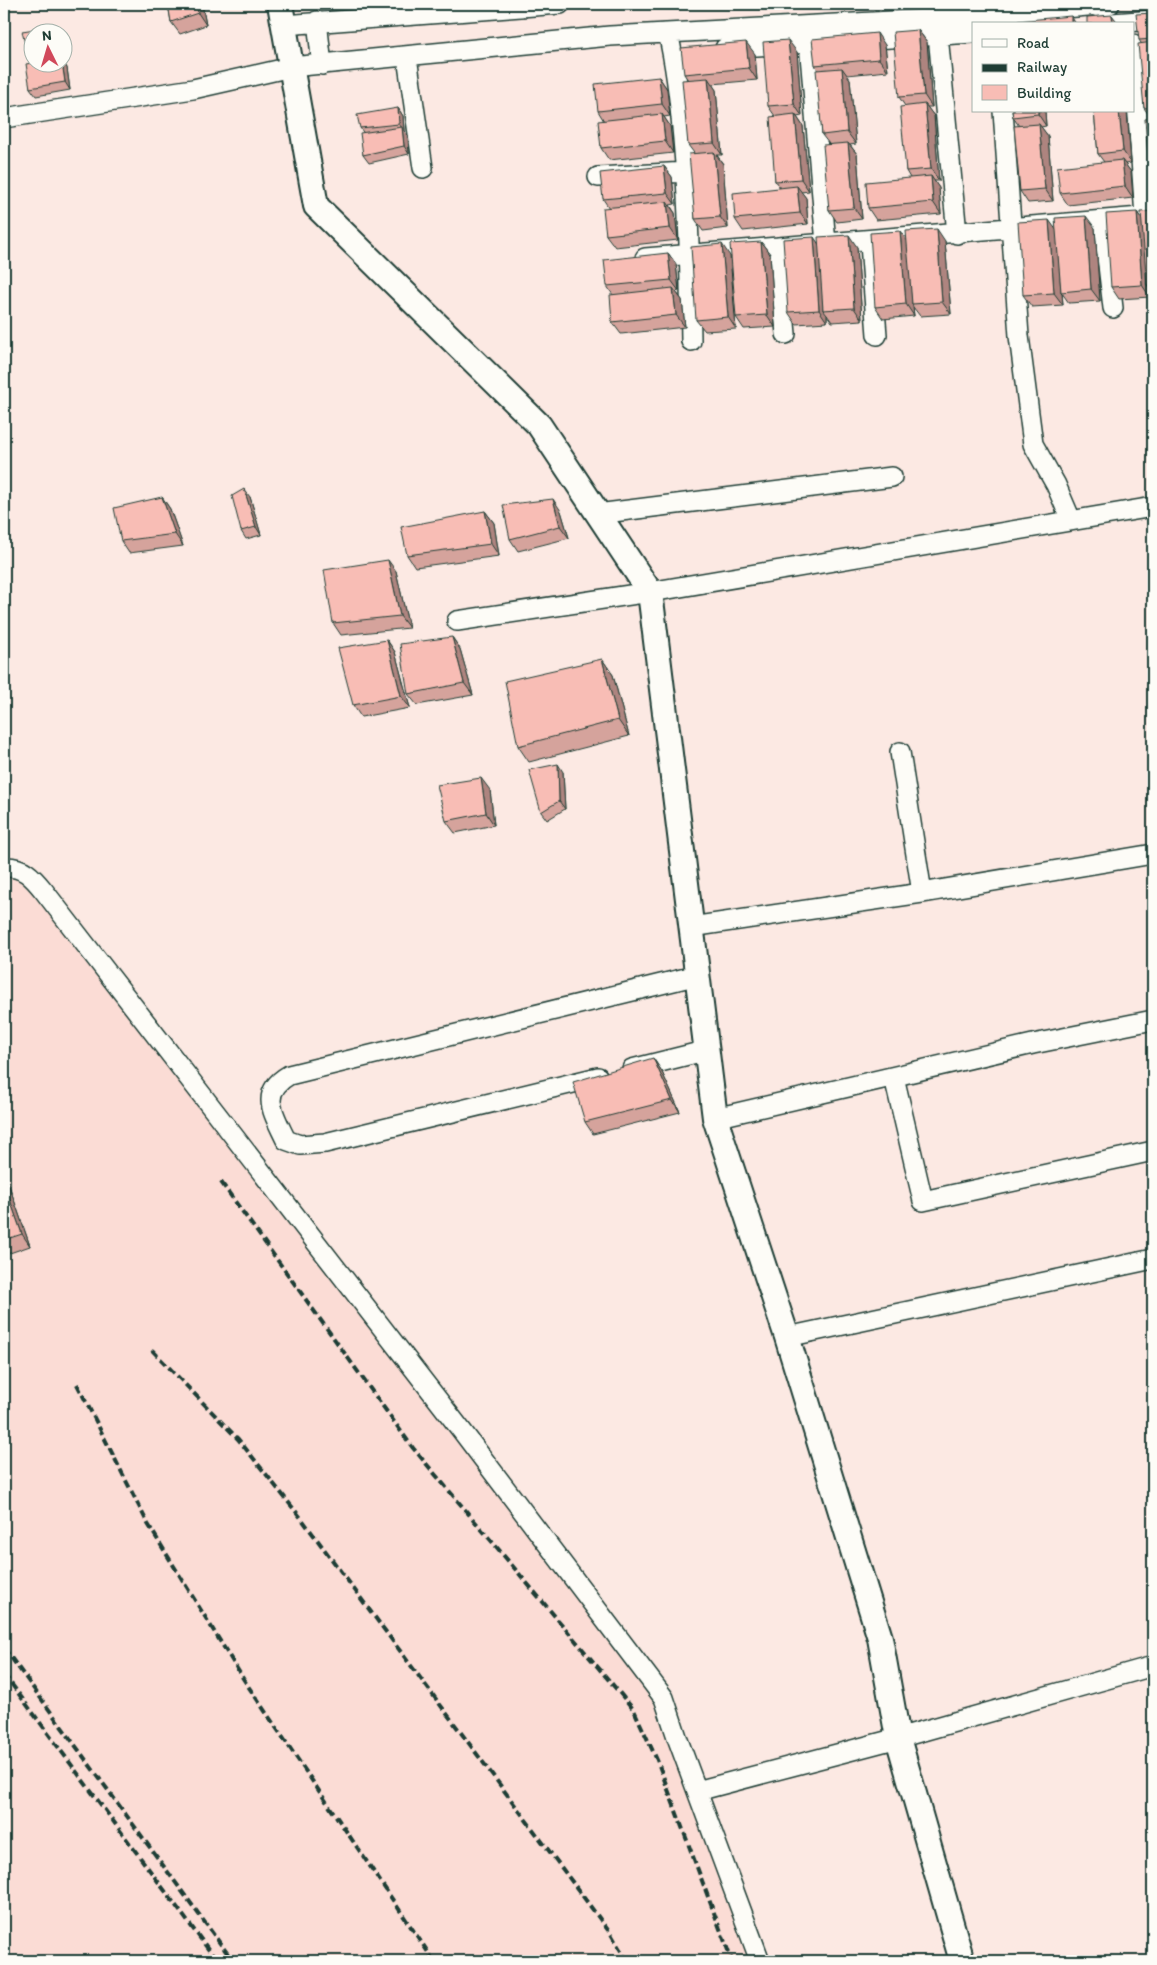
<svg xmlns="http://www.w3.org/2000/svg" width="1157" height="1965" font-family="Itim,sans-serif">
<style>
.built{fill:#fbdcd5}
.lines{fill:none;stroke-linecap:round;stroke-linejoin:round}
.minor-casing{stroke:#1f3d34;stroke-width:22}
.tertiary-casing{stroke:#1f3d34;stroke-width:28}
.minor{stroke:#fdfcf7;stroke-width:19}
.tertiary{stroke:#fdfcf7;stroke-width:24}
.rail{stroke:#1f3d34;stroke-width:4;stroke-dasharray:8 4;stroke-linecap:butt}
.wall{fill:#d5a39c;stroke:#1f3d34}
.shaded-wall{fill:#ae847f;stroke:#1f3d34}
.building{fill:#f8bdb5;stroke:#1f3d34}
</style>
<rect width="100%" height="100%" fill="#fce9e3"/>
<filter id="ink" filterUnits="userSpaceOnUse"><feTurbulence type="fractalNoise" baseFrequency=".02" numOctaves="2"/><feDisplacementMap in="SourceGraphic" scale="10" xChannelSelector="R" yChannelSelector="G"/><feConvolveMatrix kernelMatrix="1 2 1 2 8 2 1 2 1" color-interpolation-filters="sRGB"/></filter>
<g filter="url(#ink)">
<path class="built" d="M22 870 662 1699 755 1961H4V873Z"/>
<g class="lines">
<g class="minor-casing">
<path id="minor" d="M317 21 322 65
M1098 24 1153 20
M284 25 560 4
M934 25 938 35 957 234
M808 31 826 244
M668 33C676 67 680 103 683 139 689 206 690 273 691 341
M1133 44 1145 217
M725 48 973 33
M407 57 423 168
M1003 111 1019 336 1033 444 1056 485 1071 520
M4 118 193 89 291 67 610 36 966 17 1110 4
M598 177 686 172
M1103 222 1113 308
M870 244 877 335
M778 247 786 334
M645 258 1153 216
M597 514 892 477
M457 621 650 592 1153 507
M900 752 922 893
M4 867C23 866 32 876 44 891L462 1431 664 1698 678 1740 760 1961
M691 927 922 893 1153 854
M632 1069 708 1050
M598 1077 325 1143 300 1145 286 1140C274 1114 258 1093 289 1075L698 975
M894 1077 923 1201 1153 1151
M715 1118 1033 1044 1153 1020
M787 1337 1153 1259
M697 1791 898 1738 1153 1666"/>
</g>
<g class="tertiary-casing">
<path id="tertiary" d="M280 4 316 206 539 425 650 592 715 1118 787 1337 880 1638 898 1738 962 1961"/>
</g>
<use href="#minor" class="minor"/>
<use href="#tertiary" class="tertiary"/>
<path class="rail" d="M221 1182 413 1448 634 1710 657 1760 732 1961
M152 1350 238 1439 301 1518 611 1934 627 1961
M77 1384 148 1524 244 1680 434 1961
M4 1648 233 1961
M4 1674 217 1961"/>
</g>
<path class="wall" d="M168 4H202L206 25 180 34 171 22Z
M1153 13V188L1150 184 1151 118 1144 108 1141 43 1139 40Z
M918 30 927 42 932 107H927L934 116 939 181H934L939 188 941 214 876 220 868 208 910 178 906 171 905 106 899 97Z
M32 32V62H62V44L65 61H63L67 68 70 90 36 96 30 88 31 63 28 58Z
M885 45 888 71 847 75 850 79 856 144 850 145 857 154 862 219 837 222 829 210V144L822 135 818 70 815 65Z
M797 52 802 116 797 117 803 126 809 191 801 192 806 198 808 224 743 231 735 219 780 188 775 181V116L768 106Z
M755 54 757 80 712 84 716 90 722 155H717L723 164 728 228 703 231 695 219 694 153 688 145V80L684 74Z
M659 77 667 89 670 116 664 117 670 126 673 153 609 160 601 148 604 121 598 111Z
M398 108 403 116 404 131 408 135 409 154 369 163 363 155V132L360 128Z
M1012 111H1045L1046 126 1041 127 1048 136 1053 201 1028 203 1020 191 1019 126 1013 117Z
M1094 111H1127L1131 163 1125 164 1131 172 1133 198 1068 205 1060 193 1104 162 1098 154Z
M664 166 672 177 675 204 670 205 675 213 678 240 615 247 606 235 609 208 603 199Z
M1153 211V294L1150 289V297L1119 299 1111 287 1137 212 1142 220Z
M1095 228 1100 301 1069 303 1062 293 1063 305 1032 307 1023 295 1056 229Z
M907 240 945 241 951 314 920 316 913 307 914 316 883 319 875 307Z
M761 242 770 254 775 327 744 329 736 317Z
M818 244 857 247 862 320 832 322 827 315V322L796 324 788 312Z
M668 253 676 264 679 291 676 292 682 300 685 327 621 334 612 322 613 295 607 286Z
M730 256 736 329 705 331 696 320Z
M162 497 170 509 183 546 129 553 121 541Z
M250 497 261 535 246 539 241 531Z
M485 511 494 523 499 556 415 567 407 555Z
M561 511 569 538 518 551 510 539Z
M396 571 409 628 341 635 333 623Z
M452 637 460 649 473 695 417 705 408 694Z
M387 640 395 652 410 708 361 717 353 705Z
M602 659 613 675 629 736 529 762 518 746Z
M563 772 565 809 547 820 541 812Z
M490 790 494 825 455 833 446 821Z
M653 1058 661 1070 680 1112 593 1134 585 1122Z
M4 1171 30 1246 4 1255Z"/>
<path class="shaded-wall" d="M196 4H202L206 25 198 13Z
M1112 15 1119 24H1113Z
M1071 16 1076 24H1071Z
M55 26 60 32H56Z
M918 30 927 42 932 107 924 95Z
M877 33 885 45 888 71 879 59Z
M788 40 797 52 802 116 794 104Z
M746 42 755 54 757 80 749 68Z
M62 44 65 61 62 57Z
M62 61 67 68 70 90 65 82 62 62Z
M842 68 850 79 856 144 847 132Z
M659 77 667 89 670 116 662 104Z
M708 78 716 90 722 155 714 143Z
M925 104 934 116 939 181 931 169Z
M398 108 403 116 404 131 408 135 409 154 404 146 402 128 399 124Z
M1038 111H1045L1046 126 1038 114Z
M1119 111H1127L1131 163 1123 151Z
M662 114 670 126 673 153 665 141Z
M795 114 803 126 809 191 801 179Z
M1039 124 1048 136 1053 201 1045 189Z
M848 143 857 154 862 219 854 208Z
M714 152 723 164 728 228 720 217Z
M1122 160 1131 172 1133 198 1125 186Z
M664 166 672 177 675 204 667 193Z
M931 176 939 188 941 214 933 202Z
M797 186 806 198 808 224 800 213Z
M667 202 675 213 678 240 670 228Z
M1137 212 1145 224 1147 285 1150 289V297L1142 285Z
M1086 216 1095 228 1100 301 1091 289Z
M1049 220 1057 231 1061 292 1062 293 1063 305 1054 293Z
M937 229 945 241 951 314 942 302Z
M900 231 909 243 912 304 913 307 914 316 906 304Z
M849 235 857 247 862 320 854 308Z
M814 237 822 249 823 310 827 315V322L819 310Z
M761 242 770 254 775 327 767 315Z
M722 244 730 256 736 329 728 317Z
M668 253 676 264 679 291 671 280Z
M673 288 682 300 685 327 676 315Z
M244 489 250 497 261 535 256 527Z
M162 497 170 509 183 546 175 534Z
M553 499 561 511 569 538 560 526Z
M485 511 494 523 499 556 491 544Z
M388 560 396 571 409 628 400 616Z
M452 637 460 649 473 695 464 683Z
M387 640 395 652 410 708 401 696Z
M602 659 613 675 629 736 618 720Z
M558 764 563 772 565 809 559 801Z
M481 778 490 790 494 825 486 813Z
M653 1058 661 1070 680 1112 672 1100Z
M4 1171 30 1246 22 1234 4 1183Z"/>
<path class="building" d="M168 4H196L198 13 171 22Z
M1153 13V39L1139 40 1136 14Z
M1112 15 1113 24H1087V17Z
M1071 16V24H1006V22Z
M55 26 56 32H32V57L28 58 22 31Z
M918 30 924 95 899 97 893 32Z
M877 33 879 59 815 65 812 39Z
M788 40 794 104 768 106 763 42Z
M746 42 749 68 684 74 681 48Z
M1153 42V107L1144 108 1138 44Z
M37 62H62L65 82 30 88 26 64Z
M842 68 847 132 822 135 816 70Z
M659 77 662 104 598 111 595 84Z
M708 78 714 143 688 145 682 80Z
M925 104 931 169 906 171 900 107Z
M398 108 399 124 360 128 357 115Z
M1012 111H1038V114L1013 117Z
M1094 111H1119L1123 151 1098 154Z
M662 114 665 141 601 148 598 121Z
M795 114 801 179 775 181 770 117Z
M1153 118V183L1150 184 1145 119Z
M1039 124 1045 189 1020 191 1014 126Z
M402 127 404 146 363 155 360 133Z
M848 143 854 208 829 210 823 145Z
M714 152 720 217 695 219 689 154Z
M1122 160 1125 186 1060 193 1057 167Z
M664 166 667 193 603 199 600 173Z
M931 176 933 202 868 208 866 182Z
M797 186 800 213 735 219 733 193Z
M667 202 670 228 606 235 603 208Z
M1153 211V285H1147L1141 212Z
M1137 212 1142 285 1111 287 1106 214Z
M1086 216 1091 289 1061 292 1055 218Z
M1049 220 1054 293 1023 295 1018 222Z
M937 229 942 302 912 304 906 231Z
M900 231 906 304 875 307 870 233Z
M849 235 854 308 823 310 818 237Z
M814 237 819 310 788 312 783 239Z
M761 242 767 315 736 317 730 244Z
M722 244 728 317 696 320 691 247Z
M668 253 671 280 607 286 604 260Z
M673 288 676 315 612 322 610 295Z
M244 489 256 527 241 531 232 496Z
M162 497 175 534 121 541 114 508Z
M553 499 560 526 510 539 503 505Z
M485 511 491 544 407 555 401 527Z
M388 560 400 616 333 623 324 570Z
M452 637 464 683 408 694 400 644Z
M387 640 401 696 353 705 338 648Z
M602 659 618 720 518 746 505 681Z
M558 764 559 801 541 812 529 770Z
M481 778 486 813 446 821 437 785Z
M653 1058 672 1100 585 1122 573 1082Z
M4 1183 22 1234 4 1240Z"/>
</g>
<rect width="1157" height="1965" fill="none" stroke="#fdfcf7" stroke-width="20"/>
<rect x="10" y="10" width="1137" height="1945" fill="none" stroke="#1f3d34" stroke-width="2" filter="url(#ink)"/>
<rect x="972" y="22" width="162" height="90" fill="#fdfcf7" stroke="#a4b0a9"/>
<rect x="982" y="39" width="25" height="8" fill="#fdfcf7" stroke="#a4b0a9"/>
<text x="1017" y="48" font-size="15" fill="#1f3d34">Road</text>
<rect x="982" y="64" width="25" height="8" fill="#1f3d34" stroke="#a4b0a9"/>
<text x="1017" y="72" font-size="15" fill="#1f3d34">Railway</text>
<rect x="982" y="85" width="25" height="15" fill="#f8bdb5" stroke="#a4b0a9"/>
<text x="1017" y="98" font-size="15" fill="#1f3d34">Building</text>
<g transform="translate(48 48) rotate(355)"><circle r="24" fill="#fdfcf7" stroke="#a4b0a9"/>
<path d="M0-4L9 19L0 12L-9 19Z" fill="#d1495b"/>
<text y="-8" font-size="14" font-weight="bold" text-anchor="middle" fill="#1f3d34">N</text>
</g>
</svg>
